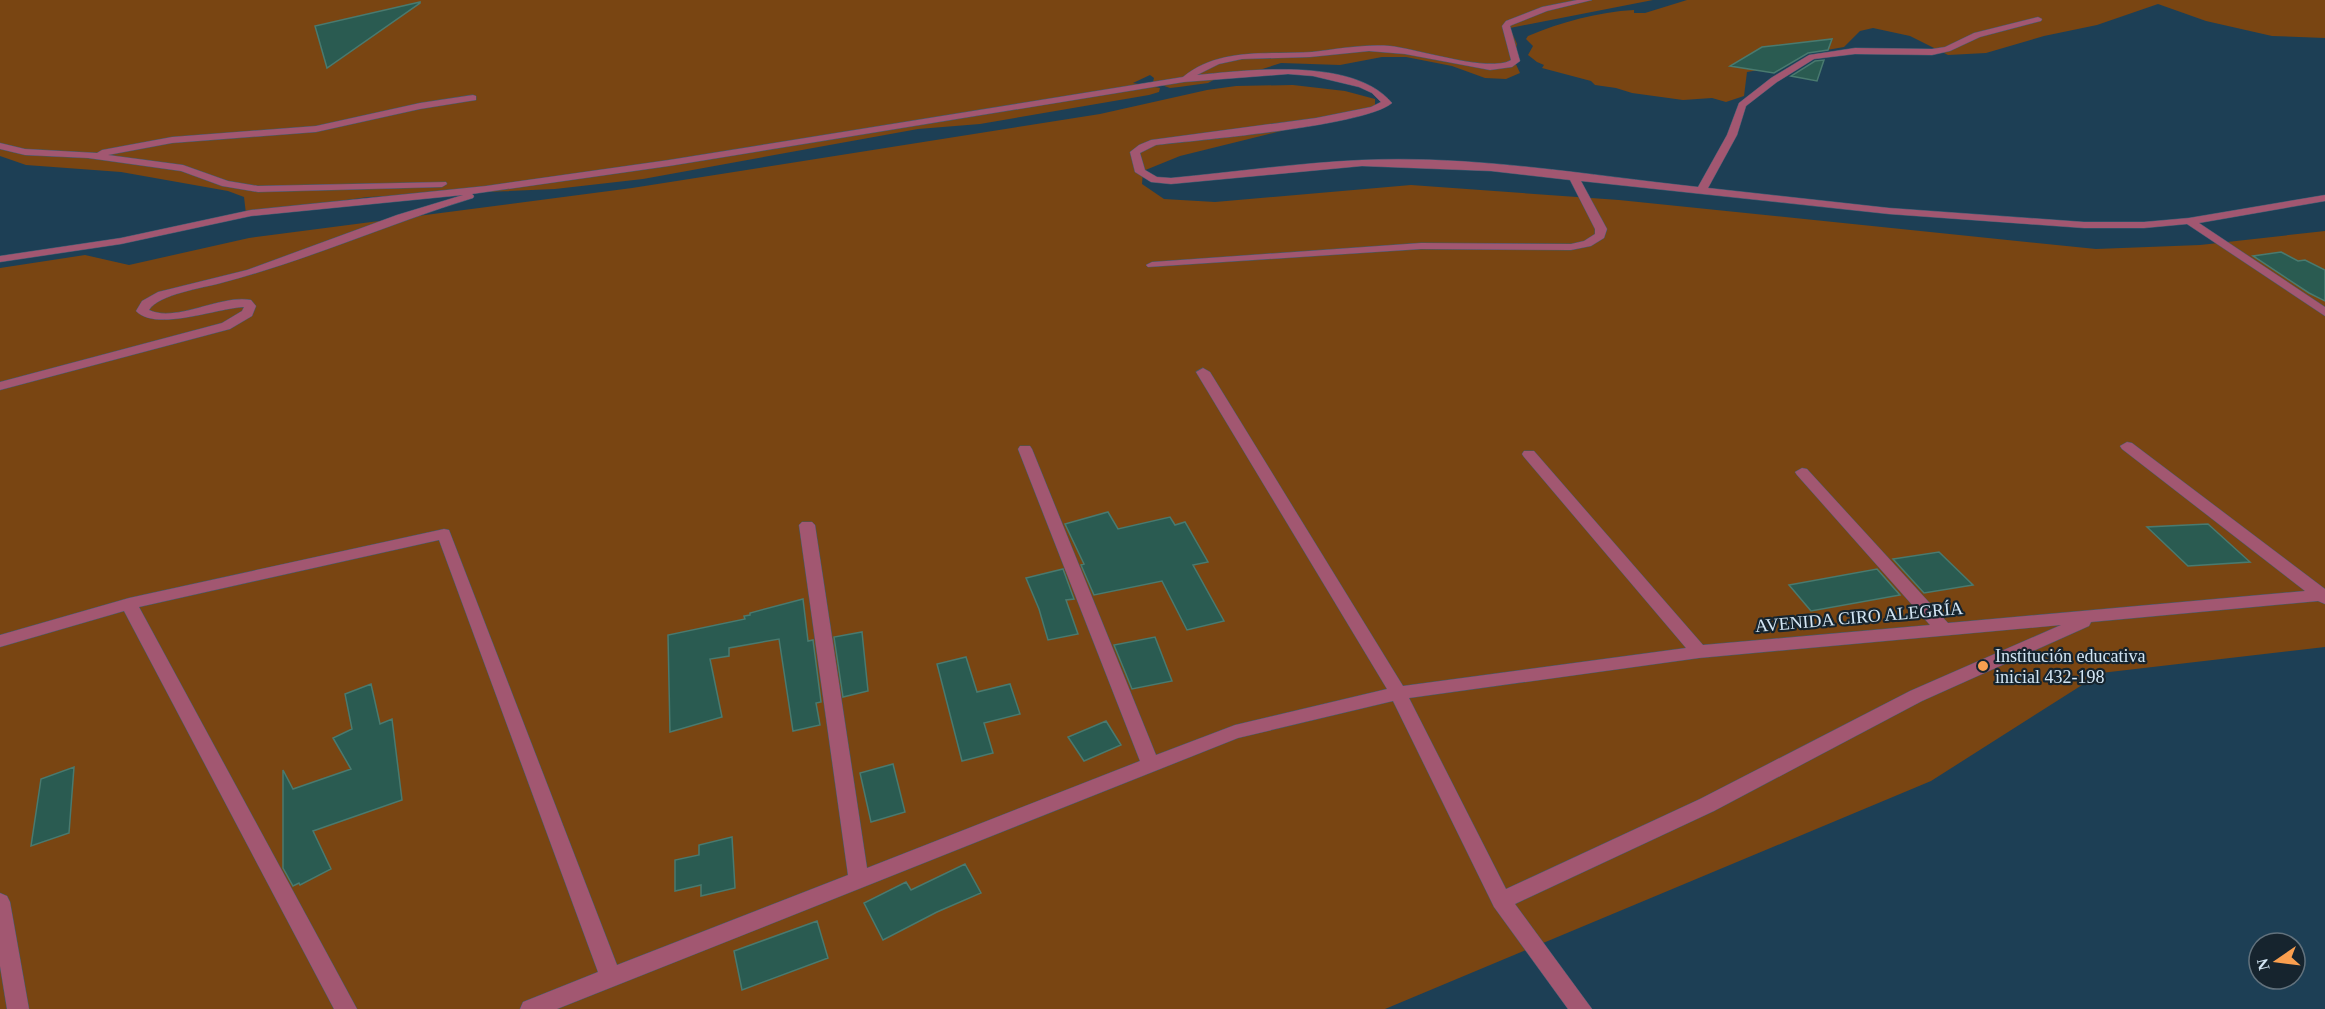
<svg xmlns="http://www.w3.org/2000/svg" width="2325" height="1009" font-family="'Times New Roman',serif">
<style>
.green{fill:#794512}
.building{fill:#2a5b51;stroke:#497a6f;stroke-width:1.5}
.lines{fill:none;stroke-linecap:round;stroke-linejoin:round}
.minor-casing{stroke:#3e5d72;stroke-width:1}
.minor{fill:#a25771;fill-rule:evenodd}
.poi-dot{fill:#fa9f4f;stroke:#16242e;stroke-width:2}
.labels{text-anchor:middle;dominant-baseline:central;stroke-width:4.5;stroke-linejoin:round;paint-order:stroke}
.street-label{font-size:18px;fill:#d3e6f4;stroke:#16242e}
.poi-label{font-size:18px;fill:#d3e6f4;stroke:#16242e;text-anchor:start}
</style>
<rect width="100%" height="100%" fill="#1d3f55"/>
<path class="green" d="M0 0H1653L1510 28 1517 44 1514 60 1520 73 1506 79 1485 78 1452 66 1406 57H1382L1340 65 1281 63 1250 73 1219 77 1208 83 1179 87 1170 88 1153 82 1154 78 1150 75 1133 83 1160 88 1159 92 1149 95 980 124 918 129 643 179 555 189 368 197 246 214 244 197 228 191 121 172 26 165 0 156Z
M1687 0H2325V38L2272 36 2206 21 2158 4 2097 25 2044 36 1986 53 1948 55 1910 36 1873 28 1860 31 1844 47 1827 50 1800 51 1789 65 1747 72 1744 96 1726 102 1712 98 1683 100 1632 93 1616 88 1595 85 1591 81 1542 68 1544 65 1537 62 1528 55 1533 46 1526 39 1528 36C1561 22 1598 12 1634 10V13H1645Z
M1293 85 1345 91 1375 99V108L1180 156 1143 171 1142 184 1164 199 1215 202 1411 185 1619 200 2096 249 2200 245 2325 231V647L2101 673 1931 781 1385 1009H0V268L85 255 129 265 249 238 632 188 1100 114 1207 90 1236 86Z"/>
<path class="building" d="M420 2V3L327 68 315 26Z
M1832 39 1828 50 1808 53 1774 73 1730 66 1762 47Z
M1824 60 1817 81 1791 76 1815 61Z
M2281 252 2298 261 2305 260 2325 270V301L2309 293 2253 256Z
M1108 512 1118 529 1170 517 1175 525 1185 522 1208 562 1193 565 1224 621 1187 630 1162 581 1094 595 1081 565 1084 564 1065 524Z
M2208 524 2250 562 2188 566 2147 527Z
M1939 552 1973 585 1924 593 1893 559Z
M1063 569 1074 599 1066 600 1078 634 1048 640 1039 609 1026 578Z
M1877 569 1900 595 1811 611 1789 585Z
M803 599 808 641 813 640 821 702 816 703 820 725 793 731 779 639 729 648V656L710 659 722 717 670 732 668 635 745 619 744 616 750 615V613Z
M862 632 868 691 843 697 834 637Z
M1155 637 1172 681 1132 689 1114 645Z
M966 657 977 692 1010 684 1020 714 984 723 993 753 962 761 937 664Z
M371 684 380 724 392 719 402 800 313 831 331 869 300 885 299 883 293 886 283 868V770L293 789 351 769 333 738 352 729 345 694Z
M1106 721 1121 745 1084 761 1068 737Z
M893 764 905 812 871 822 860 773Z
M74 767 69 833 31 846 41 779Z
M732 837 735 888 701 896V885L675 891V860L699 855V845Z
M965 864 981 893 937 912 883 940 864 903 906 882 911 890Z
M817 921 828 958 742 990 734 951Z"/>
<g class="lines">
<g class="minor-casing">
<path id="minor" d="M1577 0H1592L1547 11 1512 25 1510 26 1520 61 1512 67 1490 70 1405 54 1369 51 1310 57 1242 59 1219 64 1197 75C1250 70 1354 57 1392 103 1365 126 1199 140 1156 145L1140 153 1145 170 1157 177 1171 178C1234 172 1298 163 1362 160 1474 155 1587 175 1698 187L1727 135 1739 103 1771 78 1809 55 1855 48 1932 49 1945 47 1974 33 2038 17 2042 19 2041 21 1980 37 1950 51 1932 55 1855 54 1814 59 1777 82 1746 106 1737 135 1708 188 1889 208 2084 222H2144L2189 218 2325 195V201L2199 223 2325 307V316L2187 224 2144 228H2084L1889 214 1581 181 1607 229 1604 238 1591 246 1571 250 1421 249 1148 267 1146 265 1152 262 1421 243 1571 244 1584 241 1595 234V229L1570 180 1491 171 1362 166 1171 184 1151 182 1135 172 1130 152 1139 145 1151 140 1316 118 1371 107 1381 102 1372 93 1359 87 1313 76 1288 74 1184 82 669 166 472 194 474 196 473 198C388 224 306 261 221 283 203 288 159 294 149 310 176 323 221 294 251 300L256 306 252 316 230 329 0 390V382L222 323 242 311 244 307C217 308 156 332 136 311L142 301 158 292 247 270 397 215 463 195 251 216 121 244 0 262V256L121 238 251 210 486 186 669 160 1183 77C1219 47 1268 55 1312 52 1338 49 1364 44 1390 46 1418 49 1490 73 1511 60L1502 26 1506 21 1542 7Z
M473 95 476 96V100L420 109 316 132 172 143 108 155 183 165 228 181 258 186 446 182 447 184 442 187 258 192 222 186 181 171 88 158 25 155 0 149V143L25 149 97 153 102 150 172 137 316 126 420 103Z
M1203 368 1210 372 1403 686 1686 648 1524 457 1522 454 1524 451H1534L1703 645 1930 625 1797 475 1795 472 1802 468 1807 469 1948 623 2305 591 2122 449 2120 446 2127 442 2132 443 2325 589V604L2318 601 2091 622 2089 626 1922 701 1714 811 1515 904 1592 1009H1568L1494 907 1393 701 1238 738 557 1009H520L523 1002 598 972 439 540 139 607 357 1009H334L124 611 0 647V635L129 598 444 529 449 530 617 965 848 875 799 525 802 522H812L815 525 867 868 1140 761 1018 449 1020 446H1030L1032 449 1156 755 1235 725 1387 689 1196 372ZM2061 625 1910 691 1700 799 1506 889 1409 698 1699 658Z
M0 893 7 896 10 902 29 1009H7L0 966Z"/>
</g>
<use href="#minor" class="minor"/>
</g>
<circle class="poi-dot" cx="1983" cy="666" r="6"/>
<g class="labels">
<g class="street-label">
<text transform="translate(1859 617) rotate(-5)">AVENIDA CIRO ALEGRÍA</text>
</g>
<g class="poi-label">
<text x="1995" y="656">Institución educativa<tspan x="1995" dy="21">inicial 432-198</tspan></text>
</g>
</g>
<g transform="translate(2277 961) rotate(256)"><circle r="28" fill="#16242e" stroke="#62727d" stroke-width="1.5"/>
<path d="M0-4.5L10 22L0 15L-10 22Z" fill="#fa9f4f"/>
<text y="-9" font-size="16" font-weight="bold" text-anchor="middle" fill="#d3e6f4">N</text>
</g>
</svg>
